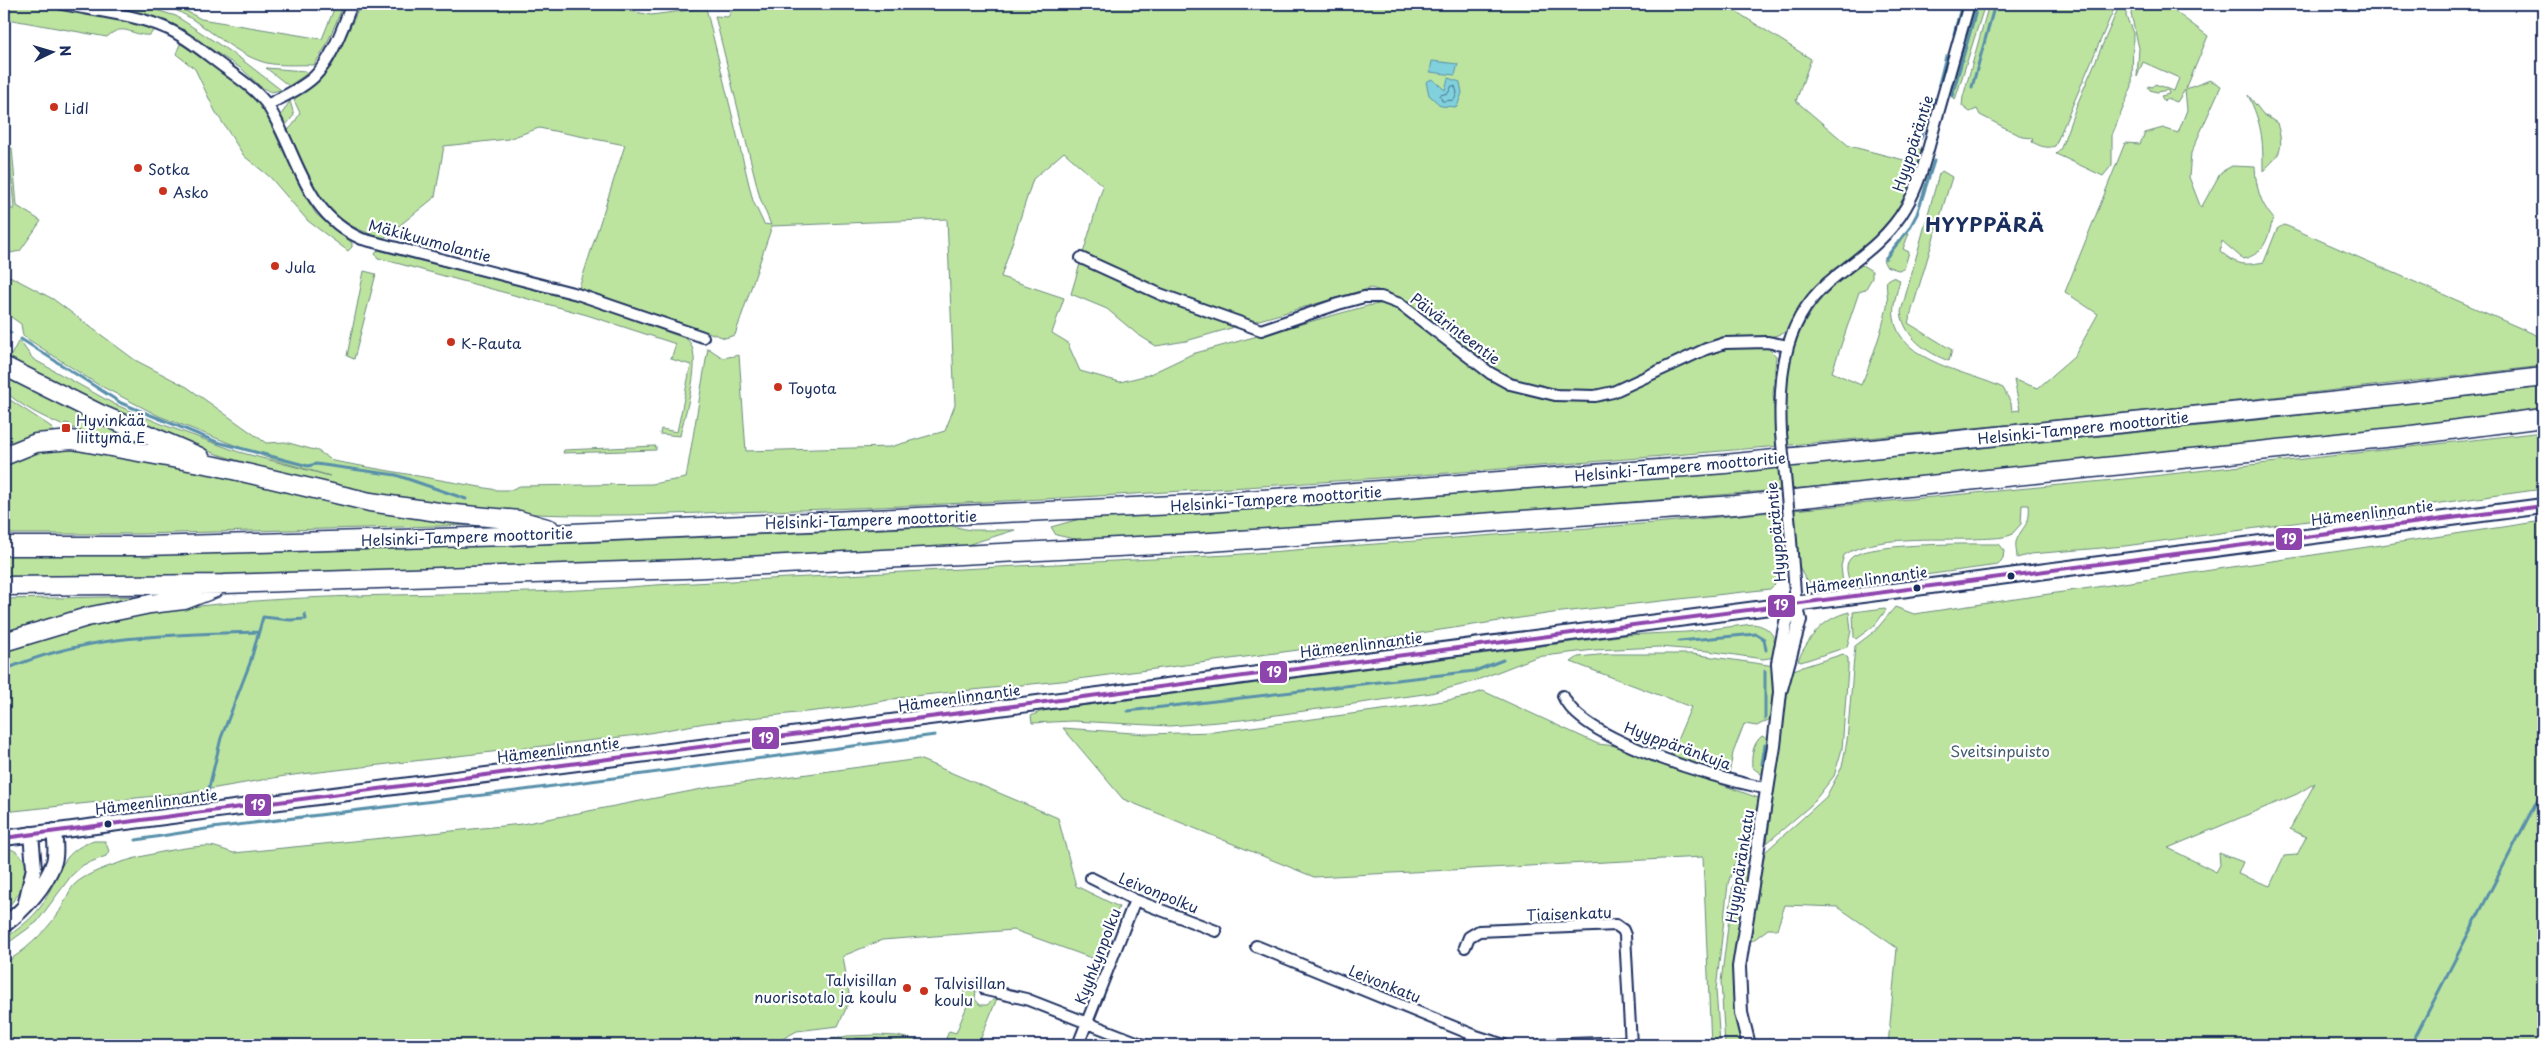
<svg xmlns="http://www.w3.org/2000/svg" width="2547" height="1049" font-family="'Playpen Sans',sans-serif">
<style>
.green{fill:#bde49f;stroke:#6c8a7e;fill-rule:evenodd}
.water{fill:#81d1dd;stroke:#5890aa}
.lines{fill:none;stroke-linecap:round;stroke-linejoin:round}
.shore{stroke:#447091;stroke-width:1}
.stream{stroke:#5890aa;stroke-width:3}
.minor-casing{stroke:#1b2f5e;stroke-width:14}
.tertiary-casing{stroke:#1b2f5e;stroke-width:16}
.secondary-casing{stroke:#1b2f5e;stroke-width:18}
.motorway-casing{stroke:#1b2f5e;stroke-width:21}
.minor{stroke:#fff;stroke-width:10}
.tertiary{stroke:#fff;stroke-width:12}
.secondary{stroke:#fff;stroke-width:14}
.motorway{stroke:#fff;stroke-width:18}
.minor-bridge-casing{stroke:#1b2f5e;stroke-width:14;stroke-linecap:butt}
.minor-bridge{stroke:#fff;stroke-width:10}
.bus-1-casing{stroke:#fff;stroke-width:8}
.bus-1{stroke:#8e44ad;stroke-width:4}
.poi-dot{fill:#c8321e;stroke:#fff;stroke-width:2}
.bus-dot{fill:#1b2f5e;stroke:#fff;stroke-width:2}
.labels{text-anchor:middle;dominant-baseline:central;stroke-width:4.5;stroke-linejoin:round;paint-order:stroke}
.poi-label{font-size:15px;fill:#1b2f5e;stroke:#fff;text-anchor:start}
.street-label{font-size:15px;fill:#1b2f5e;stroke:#fff}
.park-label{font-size:15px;fill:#445c6e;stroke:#fff}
.district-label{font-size:20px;font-weight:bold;letter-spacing:1px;fill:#1b2f5e;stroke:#fff}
.line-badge{stroke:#fff;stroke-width:2}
.badge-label{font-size:14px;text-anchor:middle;font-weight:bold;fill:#fff}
</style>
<rect width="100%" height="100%" fill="#fff"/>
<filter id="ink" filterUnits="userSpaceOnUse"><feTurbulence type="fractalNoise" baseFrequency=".02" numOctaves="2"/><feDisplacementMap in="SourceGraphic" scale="10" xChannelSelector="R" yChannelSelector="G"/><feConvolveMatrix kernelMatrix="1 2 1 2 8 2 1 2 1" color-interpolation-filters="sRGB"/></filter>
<g filter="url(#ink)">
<path class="green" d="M4 4H37L142 25 153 31 150 35C132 37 124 21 107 37L7 19V47H4Z
M97 4H136L176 16 241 59 281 90 271 92 261 87 242 69 167 21Z
M159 4H173L201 19 322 39 336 4H344L325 48 314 65C298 64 275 67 260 61 223 48 197 14 159 4Z
M361 4H594L651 15 706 8 753 201 764 224 771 225 760 198 715 16 728 17 736 4H1724L1811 59 1796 101 1849 146 1908 161 1915 148 1923 150 1906 195 1895 213 1870 242 1830 272 1814 288 1784 333 1774 336 1725 340 1620 387 1581 393 1531 384 1508 377 1488 365 1400 299 1391 294 1371 288 1186 341 1156 346 1137 334 1107 309 1071 294 1103 186 1064 152 1033 179 1001 277 1064 298 1052 333 1067 342 1080 371 1120 382 1148 375 1192 354 1367 306 1386 303 1396 309 1508 387 1608 397 1626 392 1725 347 1768 348 1776 356 1773 394 1777 438 1787 436C1780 363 1797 305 1862 265L1872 271V278L1865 290 1859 292 1832 372 1861 385C1871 363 1882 330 1887 307 1889 297 1885 288 1887 280L1892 277 1900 280C1897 292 1892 306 1894 318 1900 363 1971 372 2003 388L2011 403 2012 411 2020 410 2014 380 2038 388 2074 357 2098 314 2065 292 2125 143 2140 144 2145 133 2163 128 2178 133 2187 110 2185 90 2177 102 2166 98 2164 101 2161 96 2169 94 2168 90 2157 92 2150 90 2148 86 2153 87 2155 84 2174 91 2179 78 2143 62 2137 77 2139 48 2131 14 2133 4H2165L2208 36 2186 89 2210 80 2221 86 2191 153 2189 177 2201 208 2221 172 2232 166 2255 167C2256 187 2260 203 2273 218 2268 238 2265 254 2243 259L2222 241 2220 251C2237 265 2242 266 2264 262L2277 229 2283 225 2287 226 2543 338V366C2069 423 1593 467 1117 495 988 502 859 509 730 512 622 516 515 519 408 502 378 497 349 489 320 482 265 469 212 455 160 433 108 411 58 385 8 361L19 340 33 359 114 404 164 425 239 452 330 476 268 458 159 416 97 384 23 336 21 324 4 312V273L53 299 135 360 187 387 266 443 285 442 318 451 333 461 497 490H510L520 486 652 484 686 478 708 348 723 358 739 355 746 451 890 447 945 431 955 405 947 219 772 226 735 335 725 338 579 288 625 145 539 128 508 139 444 146 435 197 384 238C320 222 313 184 288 130L293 125 300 113 293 98 332 66Z
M1976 4H1985L1955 100 1950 95Z
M1989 4H2116L2055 146C2046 149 2040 146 2032 142L2033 138 2023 137 1980 115 1977 109 1970 112 1962 106 1963 97Z
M2120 4H2127L2126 16 2133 33 2132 86 2112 135V165L2103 176 2056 154 2061 148 2076 107Z
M180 44H183C213 64 244 82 265 112L303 193 316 214 352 243V247L348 251 308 221 270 177 244 156 215 111 195 69 176 54Z
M266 68 305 71 308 73 289 86Z
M2248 95 2263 114 2277 123C2284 149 2282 153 2263 171 2263 137 2262 125 2248 95Z
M290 101 294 115 286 125 281 115Z
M12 148 17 206 41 221 20 251 10 253 4 252V246L7 245 4 206V149H7L11 209H14L9 149Z
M1942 171 1952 177 1908 323 1952 350 1949 361C1927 353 1904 337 1901 312L1939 174Z
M1904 233H1909L1903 249 1909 252 1904 269 1898 270 1886 266 1883 260Z
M378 250 580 301 687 339C705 355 684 415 680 436L660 434 661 429 677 432 691 365 671 359 676 344 587 315 378 258 375 254Z
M364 271 376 274 354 359 347 356Z
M4 372 163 447C131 443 100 439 70 427V424L65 423 64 426C45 418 20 406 5 391Z
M2543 387V411C2059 471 1572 510 1084 541L1056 535 1051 527 1083 518C1380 503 1676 478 1972 449 2163 430 2353 411 2543 387Z
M4 396 50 426 54 432 43 434 4 450Z
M2543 432V489L2125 546 2031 554 2017 558C2017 553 2015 546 2016 542 2022 525 2031 526 2029 505H2022L2021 524 2011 535C2000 539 1985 538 1973 539 1935 540 1875 535 1844 555L1841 566 1843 584C1836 585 1827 587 1819 586 1794 582 1797 546 1795 527H1778L1780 579 1770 589 1553 613 1374 640 1071 680 904 697 852 707 705 723 638 735 285 776 193 792 4 812V650C51 635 98 621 146 613 314 587 486 600 655 585L1229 555 1655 523 2135 478Z
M59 446 104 452 473 522 475 525 140 534H4V465L19 455Z
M656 446V450L563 453 564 450Z
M2543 521V1045H1888L1897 948 1838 907 1785 905 1777 929H1768L1752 941 1749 939 1764 853 1826 797 1842 767 1847 741 1855 646 1875 631 1895 607 1914 614ZM2315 783 2290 829 2306 837 2297 855 2284 856 2270 886 2238 874 2243 862 2219 853 2220 865 2216 872 2168 848 2297 794Z
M951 526 970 530H1015L957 548 578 566 215 576 4 577V555L288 552 577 543Z
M1998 544 2004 551 2003 558 1998 565 1851 585C1848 577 1844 566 1850 559 1863 542 1972 544 1998 544Z
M154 596 4 638V599Z
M1885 608 1886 610 1875 625 1856 639 1854 637 1853 612Z
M1849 612 1851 631 1847 647 1801 662 1798 660C1810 636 1822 619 1849 612Z
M1753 624C1773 627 1776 638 1775 657L1763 659 1708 651 1659 647 1594 650 1536 657 1472 682 1431 693 1241 720 1170 726 1073 721 1032 723 1031 716 1042 711 1626 635 1687 632Z
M1609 654H1692L1775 666 1770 719 1757 726 1744 724 1733 753 1729 774 1720 775 1670 757 1691 707 1571 662 1578 657Z
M1843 654 1848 658V668L1842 749 1834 776 1811 805 1767 843 1784 703 1793 670Z
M1483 691 1598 744 1616 746 1761 799 1753 850 1734 864 1728 884 1716 990 1720 1045H1711L1703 857 1314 877 1123 799 1063 728 1147 734 1213 732 1420 705 1466 697Z
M1762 736 1768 739 1764 772 1761 774 1752 767C1751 756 1753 743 1762 736Z
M919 759 1058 818 1076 886 1119 907 1097 960 1014 930 882 940 843 956 850 1000 838 1026 797 1031 771 1045H184L173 1040 160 1045H4V963C23 953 44 933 57 915 64 906 67 893 74 885 94 864 179 846 208 846 216 846 226 851 234 853L522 824 712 787Z
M94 841H105L109 851 106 856 83 865 71 876 37 922 4 946V939C17 930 32 919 42 905 59 878 59 851 94 841Z
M4 848C10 848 17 851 21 856 37 874 16 899 4 911Z
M1751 864C1741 924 1724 985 1743 1045H1725L1721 982 1733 886 1738 875Z
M981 976 985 980 979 985 964 983 966 979 973 980Z
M976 990 975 999 980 1005H987L998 996 978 1045H957L945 1041 949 1031 956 1033 969 1001 962 998 964 991Z
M878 1035 897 1036 929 1043 925 1045 878 1039 828 1043V1040L847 1036Z"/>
<path class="water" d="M1432 61 1458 64 1455 75 1430 72Z
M1448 78 1460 82 1462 93 1457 107 1441 106 1429 95 1426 82 1432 79 1445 90Z"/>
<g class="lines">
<path class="shore" d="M1452 86H1455L1457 93 1454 100 1442 101 1440 95 1448 93Z"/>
<path class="stream" d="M1954 34 1962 4
M1939 84 1946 56
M1972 87 1995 4
M1952 96 1978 4
M1921 138 1934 99
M1885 259 1909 229 1917 214 1934 161
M4 329 11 333
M21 339 121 403 217 442 308 466 316 464 396 475 466 499
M1679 641 1756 634 1764 639 1766 650
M4 670C87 634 169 635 258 632
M1765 671V718
M1128 711 1475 671 1503 660
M1762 764 1765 745
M208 792 221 738 250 663 263 617 290 620 306 619 305 614
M136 840 212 828 524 790 935 735
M2411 1045 2543 789"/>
<g class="minor-casing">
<path id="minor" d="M62 4C96 11 133 14 166 28 187 37 207 55 225 68 240 79 258 91 268 106 299 155 303 213 362 239L577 294 703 337
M267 105C283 97 301 89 314 77 333 58 342 28 352 4
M1081 258 1160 294 1261 330 1338 304 1364 297H1381L1400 304 1490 373 1510 384 1555 395 1595 396 1613 392 1706 349 1725 343 1767 342 1788 346
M1781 433C1778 373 1784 315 1836 276 1863 255 1889 237 1906 207 1921 182 1927 152 1935 124 1946 84 1958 44 1969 4
M1790 528 1796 605
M1563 696C1583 742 1721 779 1768 789
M1091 878 1135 900 1216 931
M1256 946 1476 1036 1504 1045
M1465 947 1469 937 1479 931 1616 925 1623 930 1625 935 1631 1045
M986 990 1026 999 1144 1045
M858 1045H875
M1078 1045 1135 900
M1541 1045 1630 1042"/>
</g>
<g class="tertiary-casing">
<path id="tertiary" d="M1781 689 1800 620 1796 605
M1749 1045 1741 1013 1739 967 1774 746 1780 692 1778 663 1786 622 1796 605"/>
</g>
<g class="secondary-casing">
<path id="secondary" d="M4 838 2543 506
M26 902 34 868 31 834
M4 925C24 910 46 886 54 862 57 852 55 841 54 831"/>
</g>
<g class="motorway-casing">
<path id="motorway" d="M4 366 100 414 200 457
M4 456 36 443 72 440 216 466 370 502 445 513 519 520 550 529
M4 546H145L507 536 1196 504 1725 464 2397 395 2543 377
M4 586 224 584 686 569 1196 543 1735 505 2404 436 2543 418
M4 642 87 617 150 604 184 600 215 588"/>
</g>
<use href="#minor" class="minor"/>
<use href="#tertiary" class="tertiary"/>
<use href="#secondary" class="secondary"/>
<use href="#motorway" class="motorway"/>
<g class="minor-bridge-casing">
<path id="minor-bridge" d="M1781 433 1790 528"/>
</g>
<use href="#minor-bridge" class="minor-bridge"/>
<g class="bus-1-casing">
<path id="bus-1" d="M4 838 2543 506"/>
</g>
<use href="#bus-1" class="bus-1"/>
</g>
</g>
<g class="poi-dot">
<circle cx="54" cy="107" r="5"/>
<circle cx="138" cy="168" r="5"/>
<circle cx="163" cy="191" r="5"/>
<circle cx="275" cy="266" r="5"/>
<circle cx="451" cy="342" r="5"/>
<circle cx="778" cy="387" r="5"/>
<rect x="61" y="423" width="10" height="10" rx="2.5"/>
<circle cx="907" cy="988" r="5"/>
<circle cx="924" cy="991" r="5"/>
</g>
<g class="bus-dot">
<circle cx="2011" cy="576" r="4.5"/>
<circle cx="1917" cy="588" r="4.5"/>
<circle cx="108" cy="824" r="4.5"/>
</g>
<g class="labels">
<g class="poi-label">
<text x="64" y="107">Lidl</text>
<text x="148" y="168">Sotka</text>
<text x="173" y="191">Asko</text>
<text x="285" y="266">Jula</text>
<text x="461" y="342">K-Rauta</text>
<text x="788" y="387">Toyota</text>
<text x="76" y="419">Hyvinkää<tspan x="76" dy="17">liittymä E</tspan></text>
<text x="897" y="979" text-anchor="end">Talvisillan<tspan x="897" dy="17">nuorisotalo ja koulu</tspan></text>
<text x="934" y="982">Talvisillan<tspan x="934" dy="17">koulu</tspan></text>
</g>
<g class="street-label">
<text transform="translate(1912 143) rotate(-72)">Hyyppäräntie</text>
<text transform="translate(430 240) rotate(15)">Mäkikuumolantie</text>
<text transform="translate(1456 328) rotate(37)">Päivärinteentie</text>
<text transform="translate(2083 427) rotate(-6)">Helsinki-Tampere moottoritie</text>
<text transform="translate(1680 466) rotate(-5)">Helsinki-Tampere moottoritie</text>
<text transform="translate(1276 498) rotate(-4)">Helsinki-Tampere moottoritie</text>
<text transform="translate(2372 512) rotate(-7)">Hämeenlinnantie</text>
<text transform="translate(871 519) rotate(-2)">Helsinki-Tampere moottoritie</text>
<text transform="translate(1775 532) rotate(-95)">Hyyppäräntie</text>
<text transform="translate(467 536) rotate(-2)">Helsinki-Tampere moottoritie</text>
<text transform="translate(1866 579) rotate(-8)">Hämeenlinnantie</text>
<text transform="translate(1361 644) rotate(-7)">Hämeenlinnantie</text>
<text transform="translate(959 697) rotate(-8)">Hämeenlinnantie</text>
<text transform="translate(1678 745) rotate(20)">Hyyppäränkuja</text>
<text transform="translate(558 749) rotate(-7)">Hämeenlinnantie</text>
<text transform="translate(156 801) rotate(-7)">Hämeenlinnantie</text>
<text transform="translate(1739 866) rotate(-81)">Hyyppäränkatu</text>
<text transform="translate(1159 892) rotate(22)">Leivonpolku</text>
<text transform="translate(1569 913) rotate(-2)">Tiaisenkatu</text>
<text transform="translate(1097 956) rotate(-69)">Kyyhkynpolku</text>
<text transform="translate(1385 983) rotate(22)">Leivonkatu</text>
</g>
<g class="park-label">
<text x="2000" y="750">Sveitsinpuisto</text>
</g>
<g class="district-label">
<text x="1985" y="224">HYYPPÄRÄ</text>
</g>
</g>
<g class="line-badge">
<rect x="2275" y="527" width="28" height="24" rx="5" fill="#8e44ad"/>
<rect x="1767" y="594" width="29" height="24" rx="5" fill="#8e44ad"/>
<rect x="1259" y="660" width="29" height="24" rx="5" fill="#8e44ad"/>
<rect x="751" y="726" width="29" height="24" rx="5" fill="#8e44ad"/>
<rect x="244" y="793" width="28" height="24" rx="5" fill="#8e44ad"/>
</g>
<g class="badge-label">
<text x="2289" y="544">19</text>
<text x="1781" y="610">19</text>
<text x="1274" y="677">19</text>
<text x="766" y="743">19</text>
<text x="258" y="810">19</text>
</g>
<rect width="2547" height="1049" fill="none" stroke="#fff" stroke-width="20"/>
<rect x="10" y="10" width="2527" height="1029" fill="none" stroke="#1b2f5e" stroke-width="2" filter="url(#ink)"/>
<g transform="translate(52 52) rotate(85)" stroke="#ffffff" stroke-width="4" paint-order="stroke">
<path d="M0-4L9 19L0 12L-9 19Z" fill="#1b2f5e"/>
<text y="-8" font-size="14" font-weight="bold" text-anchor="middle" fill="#1b2f5e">N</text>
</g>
</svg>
